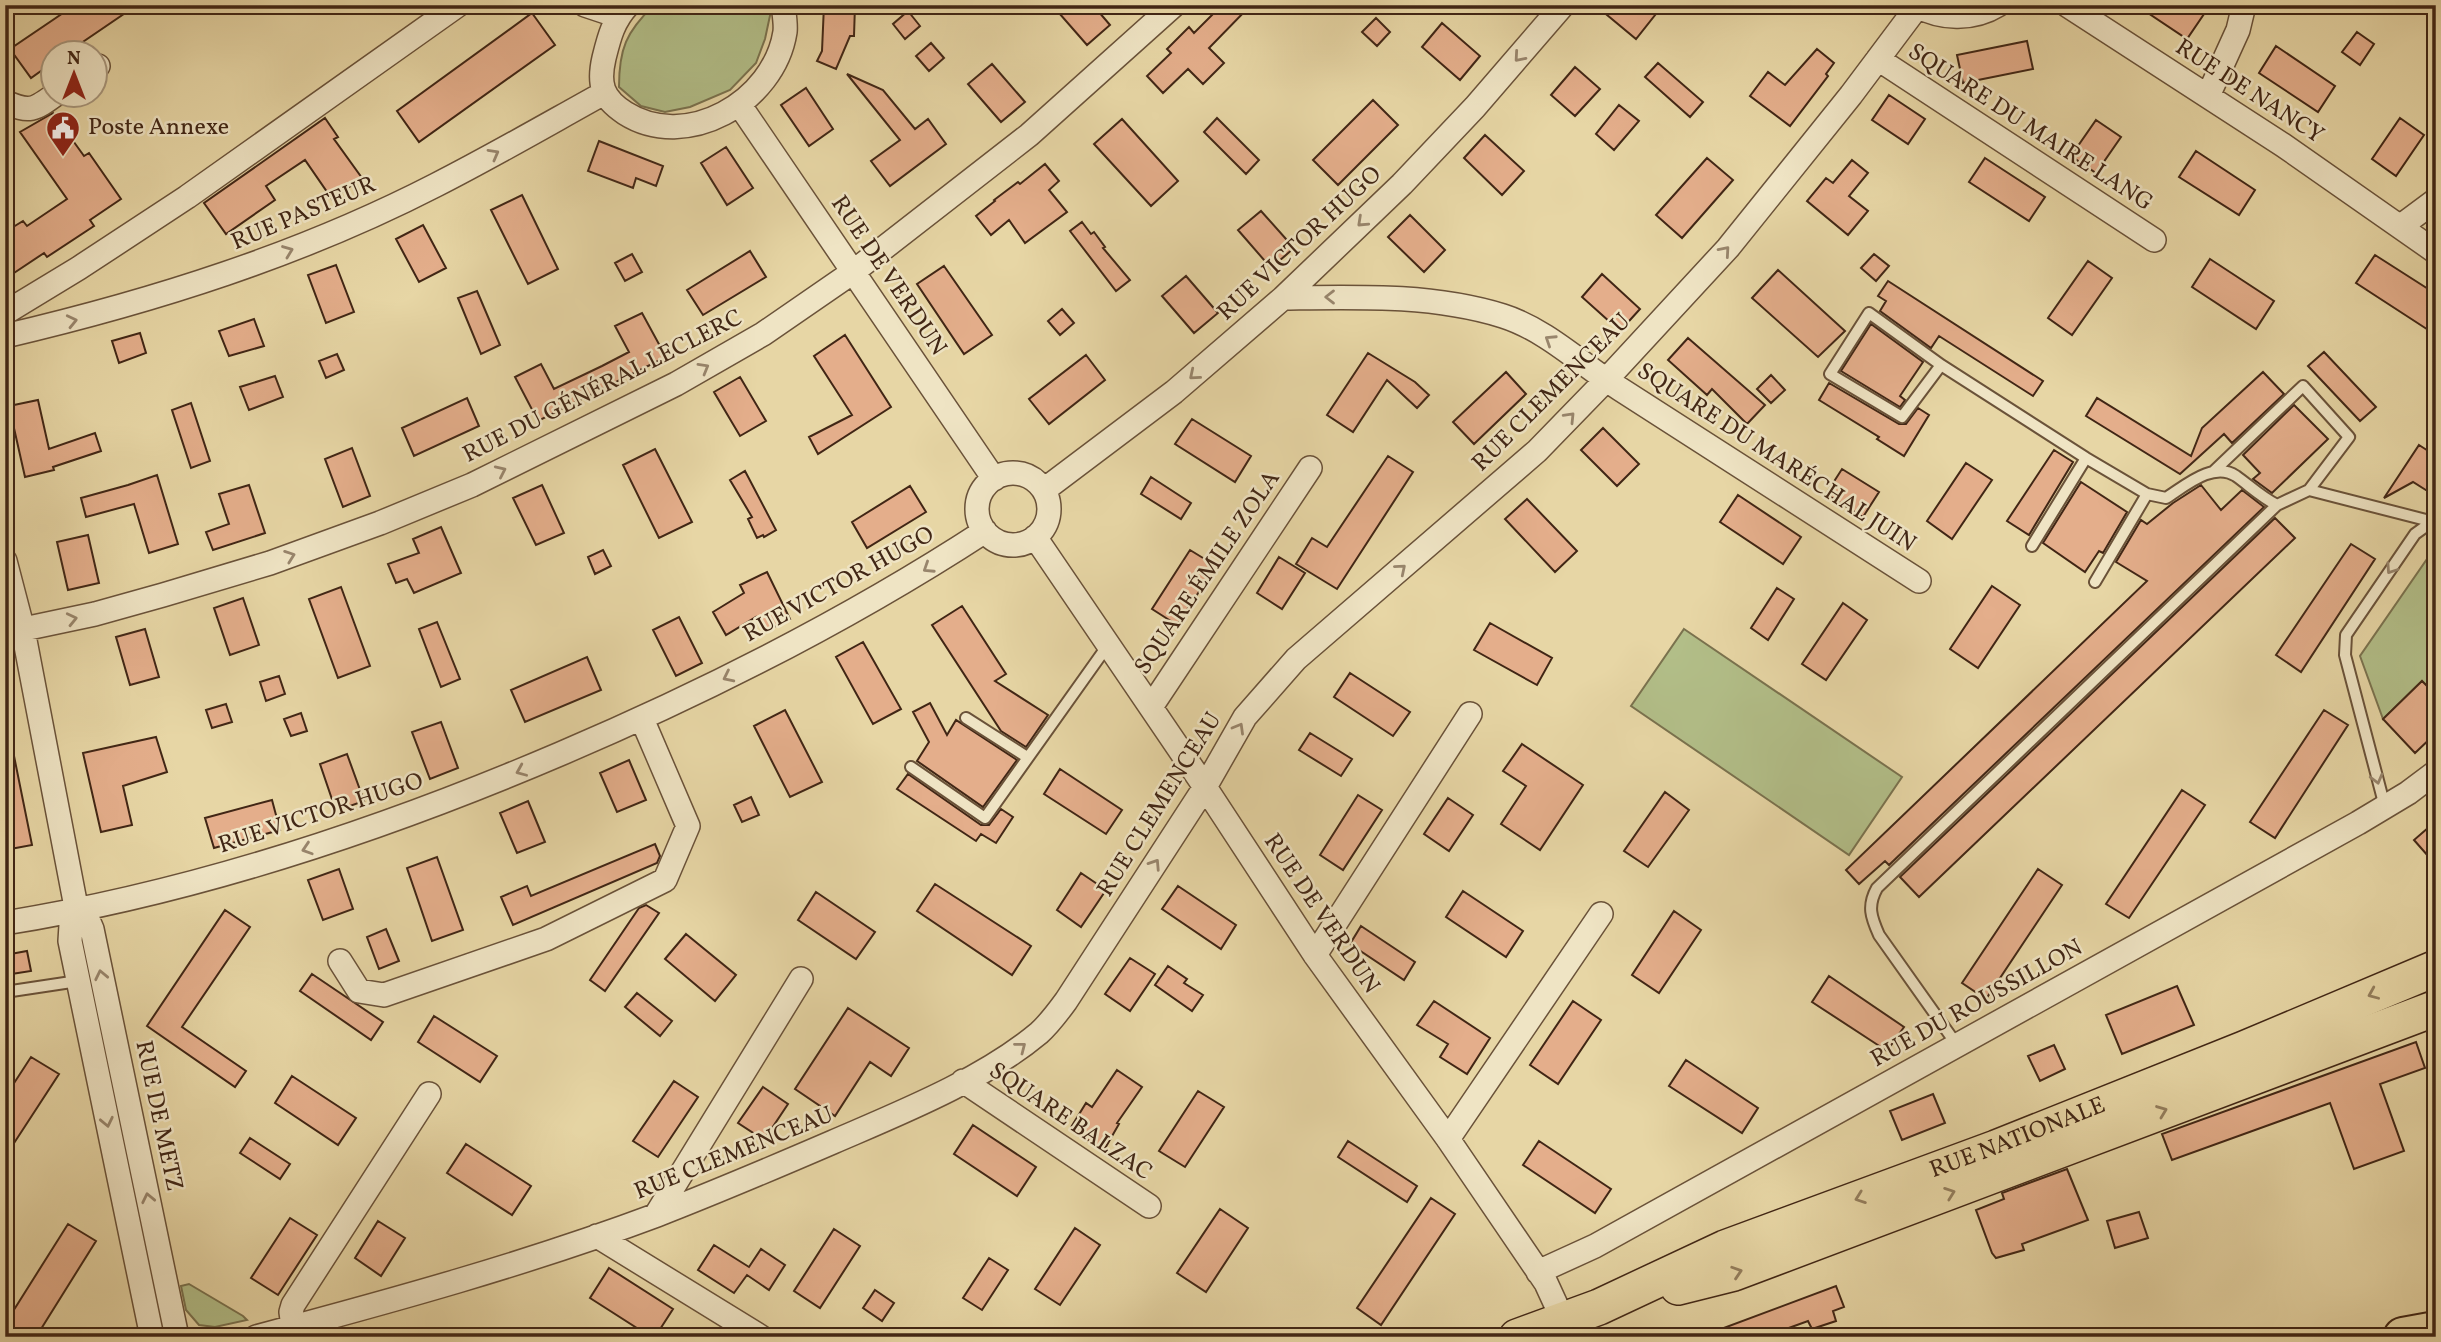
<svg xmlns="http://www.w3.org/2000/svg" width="2441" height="1342" font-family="Vollkorn,serif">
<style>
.green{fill:#b2be88;stroke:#7a724e;stroke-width:2}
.building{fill:#e4ae8b;stroke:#412615;stroke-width:2}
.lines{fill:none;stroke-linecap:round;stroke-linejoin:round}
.service-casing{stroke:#6a5239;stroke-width:14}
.minor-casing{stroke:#6a5239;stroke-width:26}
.primary-casing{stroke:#412615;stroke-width:38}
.motorway-casing{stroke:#412615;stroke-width:42}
.service{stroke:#efe4c4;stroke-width:10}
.minor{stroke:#efe4c4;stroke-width:23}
.primary{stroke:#e7d6a5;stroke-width:35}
.motorway{stroke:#e7d6a5;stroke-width:38}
.oneway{stroke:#98856c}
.oneway2{stroke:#947e5d}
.labels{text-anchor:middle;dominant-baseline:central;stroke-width:5;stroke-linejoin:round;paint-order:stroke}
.street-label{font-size:24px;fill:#412615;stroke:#efe4c4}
.poi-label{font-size:24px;fill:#412615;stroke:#efe4c4;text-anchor:start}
</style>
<rect width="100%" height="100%" fill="#e7d6a5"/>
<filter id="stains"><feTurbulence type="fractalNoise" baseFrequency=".00286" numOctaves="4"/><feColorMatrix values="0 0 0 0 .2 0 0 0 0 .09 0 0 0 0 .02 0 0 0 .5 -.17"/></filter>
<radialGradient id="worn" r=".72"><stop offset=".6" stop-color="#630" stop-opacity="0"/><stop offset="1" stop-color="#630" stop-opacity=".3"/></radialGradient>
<path class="green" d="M654 5H768L771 11 765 39 756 63 730 90 690 107 665 112 641 106 619 87C619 49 626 32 654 5Z
M2436 546V695L2422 681 2383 719 2360 656Z
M1684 629 1902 777 1849 855 1631 706Z
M112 1092 117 1093 146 1235 140 1237Z
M189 1284 243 1316 247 1320 215 1327 199 1325 186 1310 181 1286Z"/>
<path class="building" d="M75 5H137L68 52H52V63L31 78 10 49Z
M824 5H855L854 36H850L836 69 817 61 822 51Z
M1052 5H1093L1110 25 1087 45Z
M1222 5H1251L1209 48 1224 63 1203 84 1188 69 1163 93 1147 76 1171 53 1167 49 1189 27 1194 33Z
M1595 5H1663L1636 39Z
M2136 5H2191L2204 14 2187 39Z
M908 11 920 26 905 39 893 24Z
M532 13 555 45 419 142 397 111Z
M1376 18 1390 32 1377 46 1362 32Z
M1442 23 1480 56 1460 80 1422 47Z
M2357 32 2374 44 2360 65 2342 52Z
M2027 41 2033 69 1963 83 1957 55Z
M931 43 944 58 929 71 916 56Z
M2276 46 2335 86 2318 112 2259 73Z
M1817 49 1834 63 1826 74 1828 76 1790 126 1750 96 1768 72 1785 85Z
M1658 63 1703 102 1690 117 1645 77Z
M992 64 1025 102 1001 122 968 84Z
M1575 67 1600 89 1575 116 1551 95Z
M847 74 883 90 915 129 928 119 946 144 890 186 871 161 900 140Z
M806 88 833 129 809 146 781 105Z
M1889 95 1925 119 1908 144 1872 120Z
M1373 100 1398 125 1338 185 1313 160Z
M1619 105 1639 121 1614 150 1596 134Z
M53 113 84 156 89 153 121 199 90 220 94 226 47 257 44 253 5 279V232L23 221 27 226 67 199 20 132Z
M325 118 338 137 334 139 362 178 332 199 305 160 266 186 275 200 226 234 204 203Z
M1217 118 1259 160 1246 174 1204 132Z
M2400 118 2424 135 2396 176 2372 159Z
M1122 119 1178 181 1151 206 1094 144Z
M2096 120 2121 137 2096 173 2071 156Z
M1485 135 1524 171 1502 195 1464 158Z
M599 141 663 166 656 186 636 178 633 188 588 171Z
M726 147 753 188 727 205 701 163Z
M2196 151 2255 190 2239 215 2179 177Z
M1707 158 1733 180 1682 238 1656 215Z
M1985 158 2045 197 2029 221 1969 182Z
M1852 160 1868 173 1849 196 1868 211 1848 235 1807 201 1826 178 1833 183Z
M1045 164 1059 181 1049 190 1067 212 1025 243 1009 220 991 235 976 216 995 201 994 200 1018 182 1020 184Z
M522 195 558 269 528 284 491 210Z
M1261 211 1294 248 1271 268 1238 230Z
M1410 215 1445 250 1424 272 1388 237Z
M1082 222 1091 234 1094 232 1105 247 1103 248 1130 280 1116 291 1070 231Z
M423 225 446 268 419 282 396 239Z
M750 251 766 277 703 315 687 290Z
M632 254 642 272 625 281 615 263Z
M1874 254 1889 266 1876 281 1861 268Z
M2375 255 2436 294V335L2356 283Z
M2210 259 2274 301 2256 329 2192 287Z
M2088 261 2112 278 2072 335 2048 318Z
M336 265 354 312 326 323 308 275Z
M944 266 992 335 964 354 917 284Z
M1778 270 1845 331 1818 357 1752 298Z
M1602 274 1640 309 1620 331 1582 297Z
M1186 276 1218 313 1194 333 1162 296Z
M1888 281 2043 381 2033 396 1939 336 1931 348 1880 311 1886 301 1878 296Z
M477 291 500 345 481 354 458 298Z
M1062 309 1074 323 1060 335 1048 321Z
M642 313 666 357 538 421 515 377 541 364 554 389 602 366 629 352 615 326Z
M254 319 264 346 229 356 219 331Z
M1871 324 1923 362 1900 396 1905 400 1900 407 1841 371Z
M140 333 146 353 119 363 112 341Z
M845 335 891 407 818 454 809 437 852 415 814 356Z
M1688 338 1765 405 1747 424 1712 389 1707 395 1668 360Z
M2324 352 2376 407 2360 421 2308 366Z
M1368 353 1415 382 1429 395 1417 408 1387 380 1353 432 1327 415Z
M337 354 344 370 326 378 319 361Z
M1086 355 1105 380 1049 424 1029 399Z
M1506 372 1526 394 1474 444 1453 422Z
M2263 372 2284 394 2232 443 2224 434 2180 474 2086 416 2097 398 2191 456 2202 428Z
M1771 375 1785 390 1771 403 1757 389Z
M275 376 283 397 249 410 240 387Z
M740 377 766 421 740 436 714 392Z
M1829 383 1899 424H1906L1918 408 1929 415 1904 456 1877 439 1879 437 1819 400Z
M467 398 479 426 414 456 402 428Z
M38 400 49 449 95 433 101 451 53 467 54 470 25 477 9 406Z
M191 403 210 461 191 468 172 410Z
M2294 405 2328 439 2272 493 2253 479 2260 473 2243 455Z
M1192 419 1251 456 1235 482 1175 444Z
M1603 428 1639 464 1617 486 1581 450Z
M2419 445 2436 456V482L2429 492 2413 482 2384 498Z
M352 448 370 496 343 507 325 459Z
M655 449 692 522 659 538 623 465Z
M2054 450 2073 462 2029 535 2007 521Z
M1388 456 1413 472 1337 589 1296 564 1312 538 1327 547Z
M1966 463 1992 480 1952 539 1927 521Z
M1842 469 1879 492 1863 517 1826 494Z
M745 471 776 530 764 537 763 535 757 538 748 519 752 517 730 480Z
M157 475 178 544 149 553 134 504 86 517 81 498 128 485Z
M1151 477 1191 503 1181 519 1141 494Z
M2081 482 2127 512 2103 553 2099 551 2085 572 2043 543Z
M249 485 265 533 213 550 206 532 229 524 219 494Z
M542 485 564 533 536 545 513 498Z
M2201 485 2221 510 2242 490 2264 507 1889 865 1885 861 1859 884 1846 870 2147 581 2116 562 2141 520 2147 524 2173 503Z
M910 486 926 512 867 548 852 522Z
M1738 495 1801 537 1783 564 1720 522Z
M1527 499 1577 551 1555 572 1505 519Z
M2275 518 2295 538 1919 897 1900 877Z
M441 527 461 573 414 593 407 579 396 583 388 564 419 553 413 539Z
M88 535 99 583 68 590 57 542Z
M2351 544 2375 559 2301 672 2276 655Z
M603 550 611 566 595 574 588 557Z
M1190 550 1216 566 1177 625 1152 609Z
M1279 557 1305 573 1282 609 1257 593Z
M767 572 790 619 764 632 756 617 726 635 713 612 744 593 740 585Z
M1992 586 2020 605 1978 668 1950 649Z
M341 587 370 666 338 678 309 599Z
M1777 588 1794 599 1768 640 1751 628Z
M243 598 259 645 230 655 214 608Z
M1843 603 1867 620 1826 680 1802 664Z
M962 606 1006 674 995 681 1048 715 1026 747 1001 731 932 625Z
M679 617 702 663 676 676 653 630Z
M437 622 460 679 441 687 419 629Z
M1490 623 1552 658 1537 685 1474 650Z
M145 629 159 677 130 685 116 637Z
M863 642 901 709 873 724 836 657Z
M587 657 601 690 525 722 511 690Z
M1350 673 1410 712 1393 736 1334 697Z
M279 676 285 694 266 701 260 682Z
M2422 681 2436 695V733L2415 753 2383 719Z
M930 703 947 735 956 720 1017 760 983 807 917 761 929 742 913 712Z
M226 704 232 722 212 728 206 710Z
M785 710 822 782 790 797 754 726Z
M2324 710 2348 725 2275 838 2250 822Z
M301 713 307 731 291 736 284 719Z
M441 722 458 768 430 779 412 732Z
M1310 733 1352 759 1341 776 1299 750Z
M156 737 167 772 123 786 132 825 101 832 83 753Z
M1522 744 1583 785 1540 850 1501 824 1526 786 1503 771Z
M347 754 364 801 336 811 320 764Z
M14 756 32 845 5 850V757Z
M629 760 646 800 617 812 600 773Z
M1060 769 1122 810 1106 834 1044 794Z
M908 774 981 825H989L1001 809 1013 817 996 843 981 834 976 841 897 789Z
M2182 790 2205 805 2129 918 2106 904Z
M1665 792 1689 810 1648 867 1624 851Z
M1358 795 1382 810 1343 870 1320 855Z
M751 797 759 815 742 822 734 805Z
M1448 798 1473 815 1449 851 1424 834Z
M272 800 280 830 214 848 205 818Z
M528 801 545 842 517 853 500 813Z
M2436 821V865L2414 840Z
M655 844 660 856 657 863 513 925 501 897 527 886 531 896Z
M437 857 463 930 432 941 407 868Z
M339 869 353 909 323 920 308 880Z
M2038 869 2062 885 1986 999 1962 983Z
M1081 873 1106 890 1081 927 1057 910Z
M935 884 1031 946 1012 975 917 911Z
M1178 886 1236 925 1221 949 1162 909Z
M1463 891 1523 931 1506 957 1446 917Z
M816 892 875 932 856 959 798 920Z
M646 905 659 913 605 991 590 980 639 908Z
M225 910 250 927 182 1027 246 1071 235 1087 147 1026Z
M1674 911 1701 930 1659 993 1632 975Z
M1361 926 1415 962 1404 980 1350 944Z
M386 929 399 961 379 969 367 937Z
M686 934 736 975 715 1001 665 959Z
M27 951 31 971 5 975V955Z
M1130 958 1155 974 1130 1011 1105 994Z
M1168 966 1187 979 1184 983 1203 995 1192 1011 1155 985Z
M312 974 383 1022 371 1040 300 991Z
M1829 976 1904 1027 1887 1051 1812 1002Z
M2177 986 2194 1025 2122 1054 2106 1015Z
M637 993 672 1021 660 1036 625 1007Z
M1434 1001 1490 1038 1467 1074 1440 1057 1448 1044 1417 1025Z
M1573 1001 1601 1020 1558 1084 1530 1065Z
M848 1008 909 1048 891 1076 870 1062 835 1116 795 1089Z
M434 1016 497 1056 480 1082 418 1042Z
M2416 1042 2425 1068 2380 1084 2404 1151 2354 1169 2330 1103 2172 1160 2162 1134Z
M2054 1045 2065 1069 2040 1081 2028 1056Z
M31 1057 59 1074 5 1157V1097Z
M1686 1060 1758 1108 1742 1133 1669 1086Z
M1117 1070 1142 1087 1117 1123 1119 1124 1104 1150 1070 1129 1086 1103 1092 1107Z
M292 1076 356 1118 338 1145 275 1103Z
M674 1081 698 1097 658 1157 633 1141Z
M763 1087 788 1104 764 1140 738 1123Z
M1198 1091 1224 1107 1185 1167 1159 1151Z
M1933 1094 1945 1123 1902 1140 1890 1111Z
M973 1125 1036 1167 1017 1196 954 1154Z
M250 1138 290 1164 280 1179 240 1153Z
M1348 1141 1417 1186 1407 1202 1338 1157Z
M1539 1141 1611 1189 1595 1213 1523 1165Z
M466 1144 531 1186 512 1215 447 1173Z
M2067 1169 2088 1220 2022 1244 2024 1250 1996 1258 1992 1253 1976 1210 2004 1199 2002 1193Z
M1431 1198 1455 1214 1381 1325 1357 1308Z
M1220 1209 1248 1228 1206 1292 1177 1273Z
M2139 1212 2148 1238 2115 1248 2107 1221Z
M290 1218 317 1235 278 1295 251 1278Z
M378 1221 405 1238 381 1276 355 1258Z
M68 1224 96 1241 36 1337H5V1324Z
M1075 1228 1100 1245 1060 1305 1035 1289Z
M834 1229 860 1246 820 1308 794 1291Z
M714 1245 749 1267 761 1249 785 1265 769 1290 747 1275 734 1293 698 1270Z
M989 1258 1008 1270 982 1310 963 1298Z
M609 1268 673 1309 655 1337H651L590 1298Z
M1836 1286 1844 1307 1833 1311 1836 1321 1812 1329 1808 1321 1764 1337H1705V1335Z
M875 1290 894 1303 882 1321 863 1308Z"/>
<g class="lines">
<g class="service-casing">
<path id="service" d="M1941 365 1869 313 1830 374 1902 417 1941 365 2086 458 2147 494 2166 498C2185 486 2213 461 2236 476 2250 486 2261 497 2277 505L2309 490 2430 521
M2214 471 2303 386 2349 437 2309 490
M2032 546 2086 458
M2095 582 2147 494
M966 718 1027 757
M911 767 985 818 1108 645
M2385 807 2345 655 2346 635 2415 534 2433 521
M5 992 78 981
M1957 1045 1879 935C1871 917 1867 906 1877 888L2277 505"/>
</g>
<g class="minor-casing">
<path id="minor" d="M585 5 618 16
M628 5C613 21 609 38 604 58 598 84 602 98 625 113 686 152 774 102 785 32 786 24 784 13 783 5
M1915 5C1941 19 1972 21 1998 5
M2067 5 2283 145 2436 252
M1878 59 2154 240
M94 68 98 66
M2208 96 2238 30 2244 5
M5 102C30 113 34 110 56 94
M739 104 994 479
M2401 226 2436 200
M1283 298C1356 297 1432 294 1503 316 1547 330 1582 365 1620 389 1719 453 1819 517 1919 581
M5 313 79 268 187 197 458 5
M5 336C154 301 300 255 436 185 493 156 548 124 604 93
M977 509a36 36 0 1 1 72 0a36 36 0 1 1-72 0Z
M1044 490 1174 392 1283 298 1402 184 1475 107 1563 5
M1035 537 1205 787 1315 955 1448 1139 1546 1283 1563 1320
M5 561 23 630 77 912 71 925 70 941 152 1337
M5 633 95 614 163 595 270 563 380 523 472 485 676 384 763 334 853 272 1029 135 1174 5
M1151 707 1310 468
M77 912 89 922 92 929 177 1337
M5 923C197 892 382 830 560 754 708 691 850 619 985 531
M1315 955 1470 714
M340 961 359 991 384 995 546 939 665 880 688 826 642 719
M963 1081 1149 1206
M1448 1139 1601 914
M656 1215 801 979
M597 1236 761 1337
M1538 1272 1595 1246 2358 823 2408 793 2436 772
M293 1327 291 1312 293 1305 429 1094
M256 1337C391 1301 526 1264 657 1215 716 1192 775 1167 833 1142 900 1113 983 1080 1039 1033 1049 1024 1058 1012 1066 1001L1205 787 1245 717 1296 659 1537 451 1606 380 1728 248 1851 95 1917 7"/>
</g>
<g class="primary-casing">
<g id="primary">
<path d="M1678 1287 1734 1273 2436 1008"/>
<path id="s1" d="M1517 1337 1599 1307 1725 1248 1996 1148 2244 1049 2436 968"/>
</g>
</g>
<g class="motorway-casing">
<path id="motorway" d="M2403 1337 2436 1331"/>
</g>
<use href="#service" class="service"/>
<use href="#minor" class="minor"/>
<use href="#primary" class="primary"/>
<use href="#motorway" class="motorway"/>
</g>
<defs><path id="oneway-chevron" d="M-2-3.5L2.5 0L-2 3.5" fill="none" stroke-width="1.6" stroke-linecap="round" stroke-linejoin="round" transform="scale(1.75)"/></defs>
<g class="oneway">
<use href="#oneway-chevron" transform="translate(1519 57) rotate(131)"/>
<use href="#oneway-chevron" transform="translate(494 154) rotate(-29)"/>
<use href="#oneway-chevron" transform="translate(1362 222) rotate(137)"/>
<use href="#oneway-chevron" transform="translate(288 251) rotate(-21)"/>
<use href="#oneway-chevron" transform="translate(1725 251) rotate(-49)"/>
<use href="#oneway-chevron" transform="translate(1330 297) rotate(180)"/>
<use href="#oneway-chevron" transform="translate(72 321) rotate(-13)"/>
<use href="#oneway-chevron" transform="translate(1550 340) rotate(-147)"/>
<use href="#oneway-chevron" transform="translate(704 368) rotate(-30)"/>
<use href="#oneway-chevron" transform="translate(1194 375) rotate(140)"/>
<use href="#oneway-chevron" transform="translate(1570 417) rotate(-46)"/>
<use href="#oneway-chevron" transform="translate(501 471) rotate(-25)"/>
<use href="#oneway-chevron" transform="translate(290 556) rotate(-20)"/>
<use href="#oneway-chevron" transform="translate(928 568) rotate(147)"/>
<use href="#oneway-chevron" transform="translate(1401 569) rotate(-40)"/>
<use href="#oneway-chevron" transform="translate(2391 569) rotate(124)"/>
<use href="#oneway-chevron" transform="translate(72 619) rotate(-13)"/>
<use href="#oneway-chevron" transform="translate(728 677) rotate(154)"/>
<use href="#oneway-chevron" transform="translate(1239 728) rotate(-60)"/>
<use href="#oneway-chevron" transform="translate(521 771) rotate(157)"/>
<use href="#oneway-chevron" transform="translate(2377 779) rotate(75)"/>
<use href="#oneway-chevron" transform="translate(307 849) rotate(162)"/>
<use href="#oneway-chevron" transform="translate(1155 864) rotate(-57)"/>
<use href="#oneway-chevron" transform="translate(101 975) rotate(-102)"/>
<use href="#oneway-chevron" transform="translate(1021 1047) rotate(-38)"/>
<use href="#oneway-chevron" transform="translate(107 1122) rotate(78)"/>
<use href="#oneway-chevron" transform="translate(148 1198) rotate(-102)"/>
</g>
<g class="oneway2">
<use href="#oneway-chevron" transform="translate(2373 994) rotate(157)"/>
<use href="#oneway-chevron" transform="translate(2162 1111) rotate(-21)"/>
<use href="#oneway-chevron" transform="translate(1950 1193) rotate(-20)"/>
<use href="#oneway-chevron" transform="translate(1860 1198) rotate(160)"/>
<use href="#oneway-chevron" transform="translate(1737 1272) rotate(-18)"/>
</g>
<defs>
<g id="civic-pin" transform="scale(1.75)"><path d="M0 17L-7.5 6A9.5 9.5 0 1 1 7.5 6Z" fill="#8f2418" stroke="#efe4c4"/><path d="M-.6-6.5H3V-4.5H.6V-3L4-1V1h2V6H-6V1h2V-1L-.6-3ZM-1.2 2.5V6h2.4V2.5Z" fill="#fff"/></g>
</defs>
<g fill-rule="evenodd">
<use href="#civic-pin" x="63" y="128"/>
</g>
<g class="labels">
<g class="street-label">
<text transform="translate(2249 92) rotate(33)">RUE DE NANCY</text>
<text transform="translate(2030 128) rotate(33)">SQUARE DU MAIRE LANG</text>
<text transform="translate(304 214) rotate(-23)">RUE PASTEUR</text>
<text transform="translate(1300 244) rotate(-43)">RUE VICTOR HUGO</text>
<text transform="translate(888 276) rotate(56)">RUE DE VERDUN</text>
<text transform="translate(603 387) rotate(-27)">RUE DU GÉNÉRAL LECLERC</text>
<text transform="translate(1552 393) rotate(-45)">RUE CLEMENCEAU</text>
<text transform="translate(1776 458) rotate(33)">SQUARE DU MARÉCHAL JUIN</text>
<text transform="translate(1208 573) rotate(-56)">SQUARE ÉMILE ZOLA</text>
<text transform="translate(839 585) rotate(-29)">RUE VICTOR HUGO</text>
<text transform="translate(1160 805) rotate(-58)">RUE CLEMENCEAU</text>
<text transform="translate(321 814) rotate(-18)">RUE VICTOR HUGO</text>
<text transform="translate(1321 914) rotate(56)">RUE DE VERDUN</text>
<text transform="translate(1977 1004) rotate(-29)">RUE DU ROUSSILLON</text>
<text transform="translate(158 1116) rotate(78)">RUE DE METZ</text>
<text transform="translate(1070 1122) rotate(34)">SQUARE BALZAC</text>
<text stroke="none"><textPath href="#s1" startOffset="539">RUE NATIONALE</textPath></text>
<text transform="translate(734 1154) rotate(-22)">RUE CLEMENCEAU</text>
</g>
<g class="poi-label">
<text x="88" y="128">Poste Annexe</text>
</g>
</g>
<rect width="2441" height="1342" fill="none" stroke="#e7d6a5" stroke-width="28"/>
<rect x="7" y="7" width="2427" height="1328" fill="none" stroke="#412615" stroke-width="3.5"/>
<rect x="14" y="14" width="2413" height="1314" fill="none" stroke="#412615" stroke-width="2"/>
<g transform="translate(74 74)"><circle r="33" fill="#efe4c4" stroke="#a9987e" stroke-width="2"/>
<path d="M0-5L12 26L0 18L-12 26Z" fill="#8f2418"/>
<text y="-10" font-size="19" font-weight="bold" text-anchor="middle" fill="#412615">N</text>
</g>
<rect width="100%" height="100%" filter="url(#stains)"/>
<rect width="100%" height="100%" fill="url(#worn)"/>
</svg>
